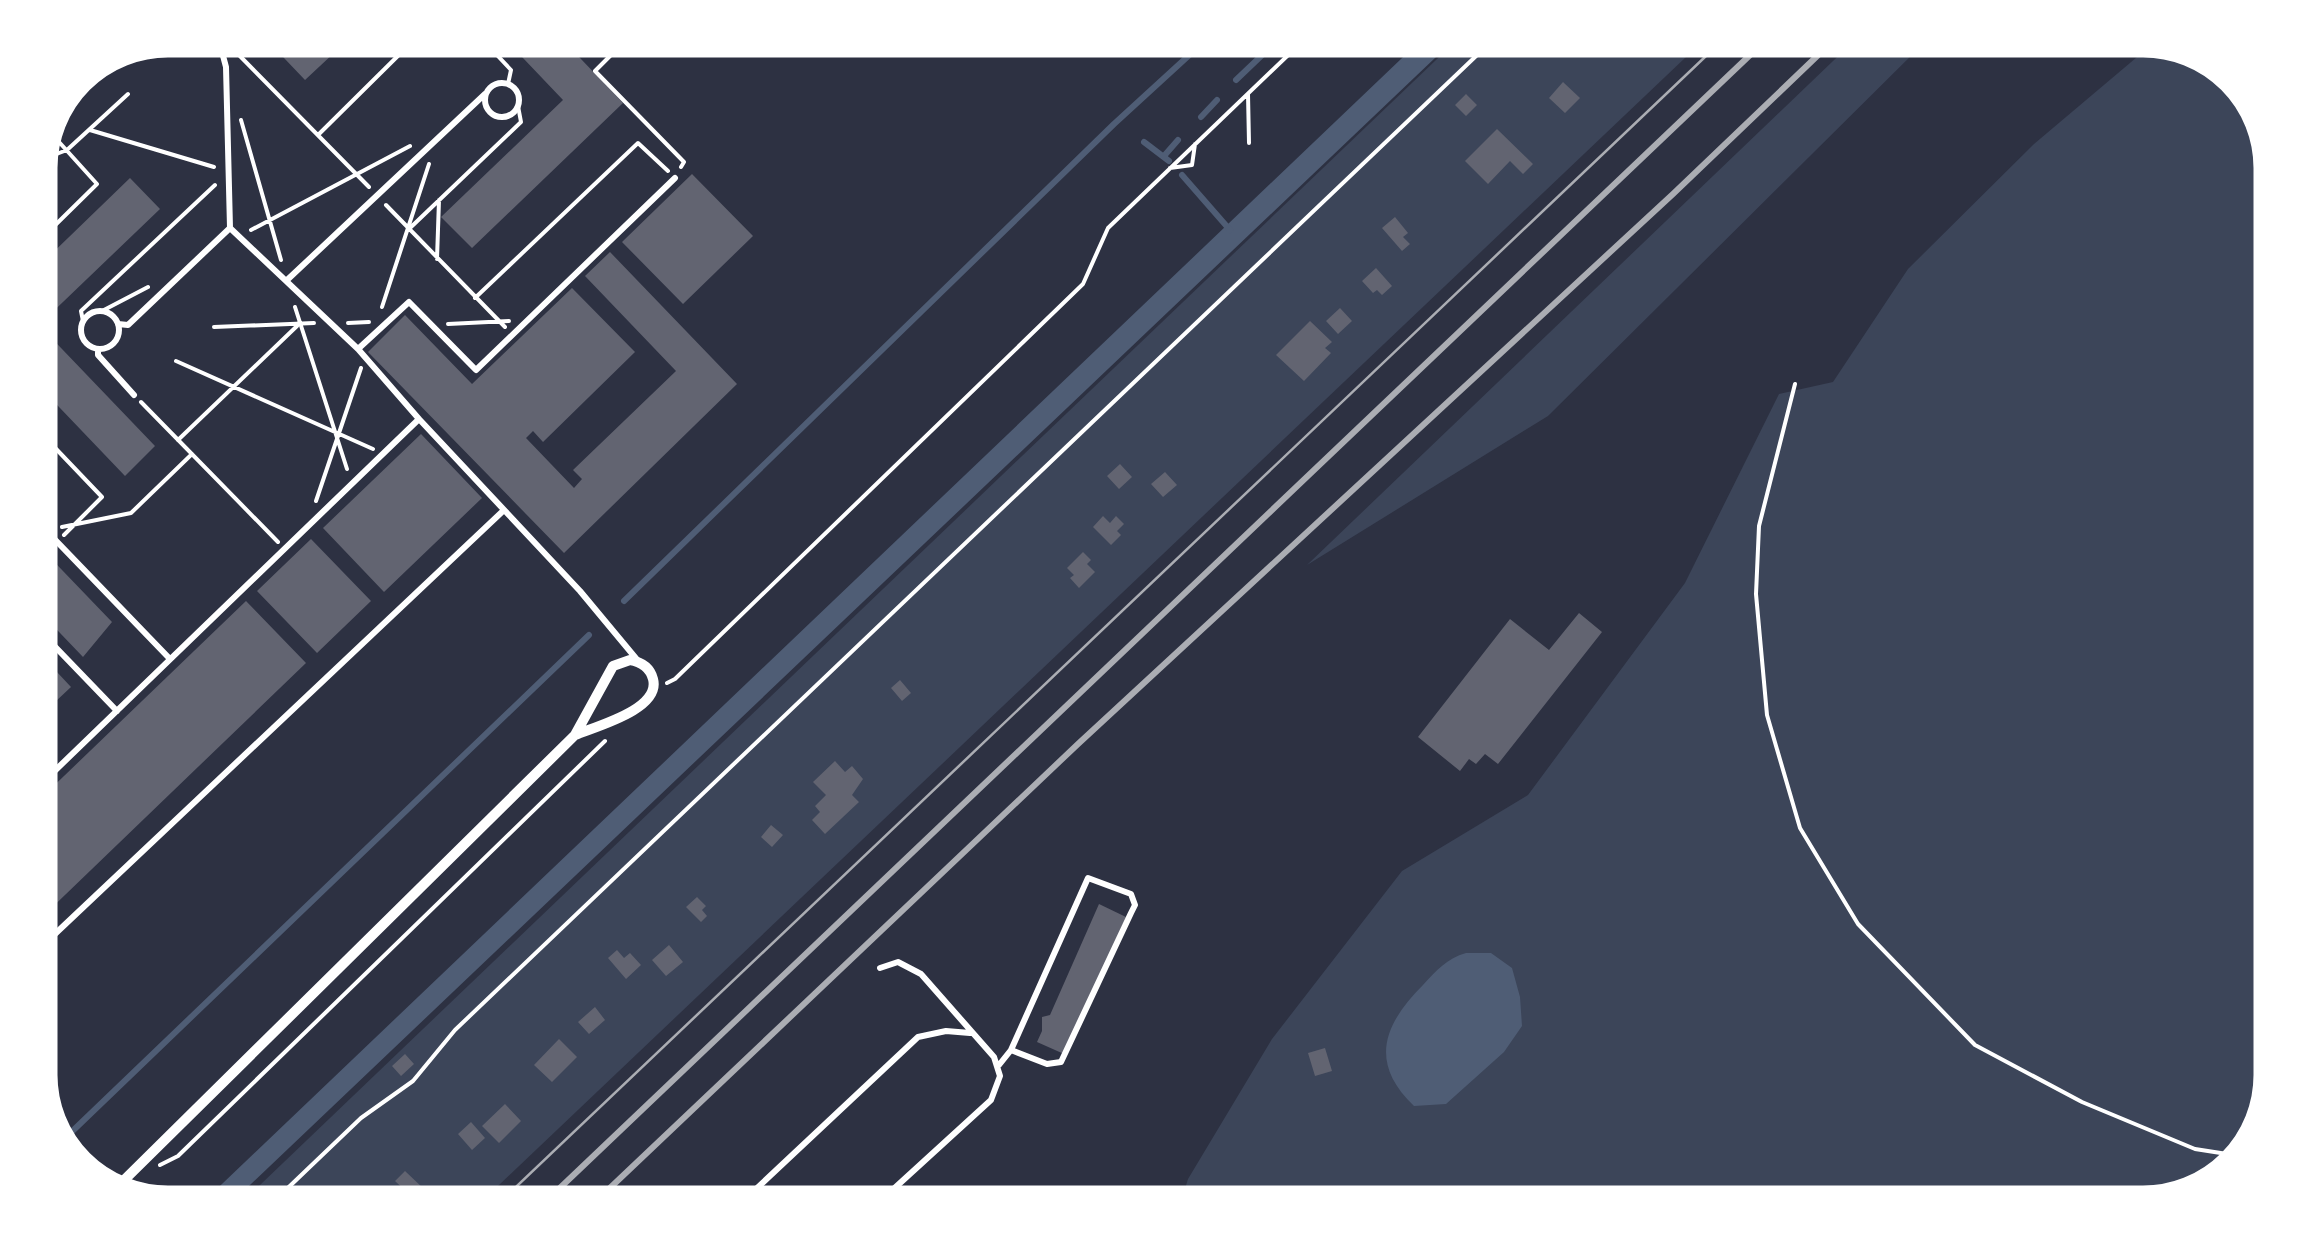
<svg xmlns="http://www.w3.org/2000/svg" width="2311" height="1243" font-family="Manrope,sans-serif">
<style>
.green{fill:#3c4559}
.water{fill:#4f5d75}
.lines{fill:none;stroke-linecap:round;stroke-linejoin:round}
.stream{stroke:#4f5d75;stroke-width:6}
.building{fill:#626471}
.path{stroke:#fff;stroke-width:4}
.service{stroke:#fff;stroke-width:6}
.minor{stroke:#fff;stroke-width:10}
.tram{stroke:#abadb3;stroke-width:2.5}
.rail{stroke:#abadb3;stroke-width:6}
.rim{fill:none;stroke:#fff;stroke-width:5}
</style>
<rect width="100%" height="100%" fill="#2d3142"/>
<path class="green" d="M1459 38H1706L478 1205H239Z
M1857 38H1929L1548 416 1307 565Z
M2156 41 2201 51 2252 96 2273 160V1075L2260 1133 2215 1184 2143 1205H1180L1188 1179 1272 1039 1402 871 1528 795 1685 583 1779 394 1833 382 1908 269 2034 144Z"/>
<path class="water" d="M1423 38H1456L229 1205H200Z
M1466 953H1491L1512 968 1520 997 1522 1026 1504 1052 1446 1104 1414 1106C1369 1063 1383 1025 1423 985 1436 971 1447 958 1466 953Z"/>
<g class="lines">
<path class="stream" d="M1236 80 1281 37
M1201 117 1217 100
M1144 142 1169 161
M1164 156 1178 140
M1182 175 1230 230
M624 601 1114 124 1209 37
M59 1144 589 635"/>
</g>
<path class="building" d="M264 37H321L335 52 305 80Z
M503 37H560L623 103 472 248 441 217 563 100Z
M1563 82 1580 98 1565 113 1549 98Z
M1466 94 1477 105 1466 116 1455 105Z
M1497 129 1533 164 1523 174 1510 161 1488 184 1465 161Z
M692 174 753 236 683 304 622 242Z
M130 178 160 209 39 325 155 446 125 476 38 385V267Z
M1395 217 1408 233 1403 237 1410 244 1402 251 1382 228Z
M610 252 737 384 564 553 368 352 405 315 472 384 572 288 635 352 543 442 533 431 526 438 574 488 582 479 573 470 676 371 585 276Z
M1376 268 1392 286 1382 295 1377 290 1373 293 1362 281Z
M1340 308 1352 321 1338 334 1326 321Z
M1310 321 1332 342 1325 348 1331 353 1304 381 1276 355Z
M421 434 482 498 384 592 323 528Z
M1120 464 1132 477 1119 489 1107 476Z
M1165 472 1177 485 1163 497 1151 484Z
M1103 516 1110 523 1116 516 1124 524 1117 531 1121 535 1111 545 1093 527Z
M311 539 371 601 317 653 257 591Z
M38 545 112 622 83 657 38 610Z
M1083 552 1091 560 1087 564 1095 572 1079 588 1070 578 1074 575 1067 568Z
M246 601 306 663 38 921V801Z
M1579 613 1602 632 1498 764 1485 754 1476 764 1469 759 1460 771 1418 737 1510 619 1549 650Z
M41 655 71 687 38 718V657Z
M900 680 911 693 902 701 891 688Z
M835 761 845 772 852 766 863 779 852 795 859 802 825 834 812 820 820 812 815 806 826 795 813 782Z
M771 825 783 835 772 847 761 837Z
M697 897 706 906 702 910 707 916 701 922 686 907Z
M1099 904 1126 917 1064 1054 1037 1042 1042 1031V1017L1050 1015Z
M669 945 683 962 666 976 652 960Z
M617 950 624 958 630 953 641 965 626 979 608 958Z
M595 1007 605 1020 589 1034 578 1022Z
M559 1039 577 1057 552 1082 534 1065Z
M1325 1048 1332 1071 1315 1076 1308 1053Z
M405 1054 414 1064 401 1076 392 1066Z
M505 1104 521 1121 499 1143 482 1126Z
M471 1122 485 1138 472 1150 458 1134Z
M405 1171 424 1189 414 1199 395 1181Z"/>
<g class="lines">
<path class="path" d="M480 37 511 70 508 84
M604 37 616 50 595 71 684 162 681 167
M616 50 629 37
M235 51 369 187
M1248 94 1249 143
M241 120 281 260
M90 130 214 167
M319 134 417 37
M38 161 67 150 128 94
M1170 168 1192 165 1195 144
M386 205 505 327
M410 228 521 122 518 106
M251 230 410 146
M38 242 97 184 50 132
M437 259 439 200
M475 298 638 143 668 171
M295 307 347 469
M382 307 429 164
M102 311 148 287
M83 321 81 311 215 185
M348 323 369 322
M448 324 509 321
M214 327 314 323
M176 361 373 449
M1795 384 1759 526 1756 594 1767 715 1800 828 1858 924 1975 1045 2082 1102 2195 1149 2240 1156
M141 402 278 542
M38 430 102 497 64 535
M178 440 297 326
M316 501 361 368
M62 527 131 513 192 454
M667 683 675 679 1083 284 1108 228 1307 37
M160 1165 178 1156 605 741
M270 1205 361 1118 413 1081 455 1030 1496 37"/>
<path class="service" d="M197 37H211
M218 37 226 67 230 228
M485 100a17 17 0 1 1 34 0a17 17 0 1 1-34 0Z
M286 281 485 94
M81 330a19 19 0 1 1 38 0a19 19 0 1 1-38 0Z
M118 324 128 325 230 228 358 349
M98 349V355L134 395
M419 419 580 591 639 662
M38 522 170 659
M38 629 117 711
M38 787 419 419 358 349 409 302 476 370 675 178
M38 950 504 510
M999 1065 1011 1050 1088 878 1131 894 1135 905 1131 913 1061 1062 1047 1064 1011 1050
M739 1205 918 1037 946 1031 970 1033
M876 1205 991 1100 1000 1076 994 1057 921 974 898 962 880 968"/>
<path class="minor" d="M112 1192 575 735 613 666 630 660C641 662 650 667 653 679 661 709 597 726 575 735"/>
<path class="tram" d="M497 1205 1726 37"/>
<path class="rail" d="M542 1205 1769 37
M592 1205 1078 744 1673 194 1837 37"/>
</g>
<path d="M0 0H2311V1243H0ZM168 55H2143A113 113 0 0 1 2256 168V1075A113 113 0 0 1 2143 1188H168A113 113 0 0 1 55 1075V168A113 113 0 0 1 168 55Z" fill="#fff" fill-rule="evenodd"/>
<path class="rim" d="M168 55H2143A113 113 0 0 1 2256 168V1075A113 113 0 0 1 2143 1188H168A113 113 0 0 1 55 1075V168A113 113 0 0 1 168 55Z"/>
</svg>
